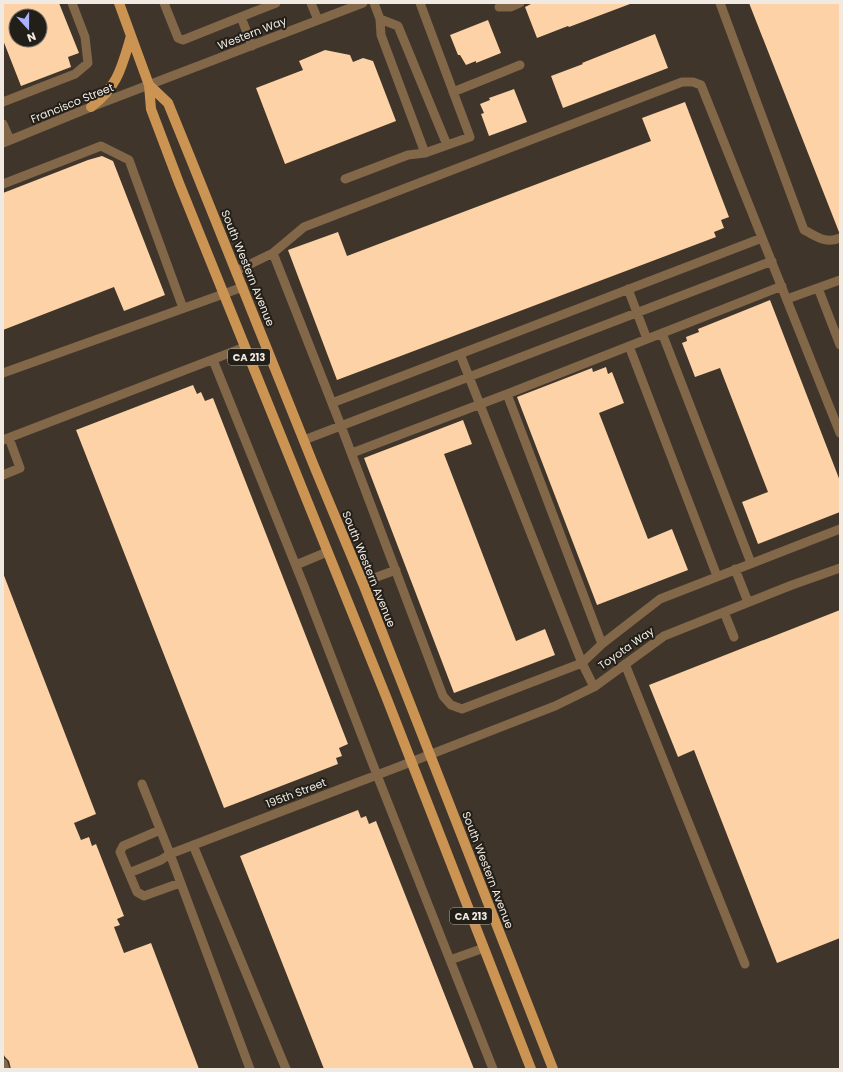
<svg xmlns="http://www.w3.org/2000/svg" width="843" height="1072" font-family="Poppins,sans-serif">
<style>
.building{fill:#fcd2a6;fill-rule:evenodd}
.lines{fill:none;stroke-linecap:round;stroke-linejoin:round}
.minor{stroke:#826749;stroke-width:9}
.major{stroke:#cc9453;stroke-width:10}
.labels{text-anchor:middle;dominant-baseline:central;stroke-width:4;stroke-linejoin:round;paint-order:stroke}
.shield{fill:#221e18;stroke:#b3ada6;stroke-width:1}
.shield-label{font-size:10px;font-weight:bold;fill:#f1eae3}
.street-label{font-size:11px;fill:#f1eae3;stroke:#221e18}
</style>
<rect width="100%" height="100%" fill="#3f352a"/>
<path class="building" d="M3 3H59L79 53 68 57 71 67 21 86 3 40ZM16 16H40V40H16Z
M533 3H630V4L569 27 568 26 537 38 525 7Z
M749 3H840V232H839Z
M488 20 501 53 476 63V61L466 65 460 55H458L450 35Z
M655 34 668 68 563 108 551 76 583 64 582 63Z
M325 50 350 55 353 62 363 58 373 61 396 121 285 164 256 88 303 70 299 61Z
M514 89 527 122 489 136 481 114 484 113 480 104 490 100 489 98Z
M685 102 729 217 721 220 724 228 714 232 716 237 337 380 288 250 338 232 347 256 651 141 642 118Z
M102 156 113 161 165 295 124 311 114 287 3 330V193L88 160Z
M770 300 840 481V512L758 544 742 502 768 492 720 368 695 377 682 343 687 341 686 337 699 332 698 329Z
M606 367 608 374 612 372 624 403 599 413 648 539 672 529 688 570 597 605 517 397 592 368 593 372Z
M193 385 197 394 201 392 205 401 213 398 348 744 339 748 342 756 336 758 338 764 224 808 76 430Z
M463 420 472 444 444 454 516 641 545 629 555 655 454 693 364 458Z
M3 573 96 814 74 823 81 840 89 837 92 846 96 844 124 916 117 919 120 925 114 927 124 953 151 943 199 1069H11L9 1061 5 1057 3 1053Z
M840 610V938L777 963 694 750 678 757 649 685Z
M358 810 361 818 366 816 369 824 376 821 474 1069H324L240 856Z"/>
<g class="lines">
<path class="minor" d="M164 3 178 38 183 40 276 3
M311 3 318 20
M374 3 380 19 381 35 425 153
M720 3 804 230C818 237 825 244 840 238
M499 7H511L520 3
M241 17 252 46
M380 19 398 26 447 145
M453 92 520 65
M3 102 75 74 88 63 85 37 72 3
M3 124 10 140
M3 143 91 107 363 3
M345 179 408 155 425 153 470 137 420 3
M3 184 101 146 129 160 183 308
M273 253 341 426 443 696 451 705 462 709 582 663 602 644
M236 271 273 253 304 227 682 82H693L701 85 840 433
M782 286 507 394 602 644 660 599 840 529
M818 288 840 345
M628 289 647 339
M787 299 840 280
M662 333 751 563
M629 346 717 576
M460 354 582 663 594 687
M213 360 304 586 377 775 493 1069
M3 373 243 287
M332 403 762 238
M3 440 245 347
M304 440 772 261
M352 453 507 394
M3 475 20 468 9 438
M296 565 327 552
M735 569 748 602
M363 582 396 570
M724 612 734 637
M625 664 745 964
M142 784 170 854 250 1069
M160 830 123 846 120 852 137 892 144 896 180 883
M193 845 286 1069
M129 873 161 860 170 854 411 762 555 706 594 687 664 636 792 585 840 568
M450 960 484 948
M3 1063 5 1069"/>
<path class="major" d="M119 3 149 85 151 109 179 183 387 699 531 1069
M149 85 168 103 190 157 314 466 364 586 553 1069
M91 107C118 87 122 66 131 36"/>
</g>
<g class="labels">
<g class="shield">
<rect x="228" y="349" width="42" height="16" rx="3"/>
<rect x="450" y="908" width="42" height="16" rx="3"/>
</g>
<g class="shield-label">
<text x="249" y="357">CA 213</text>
<text x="471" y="916">CA 213</text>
</g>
<g class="street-label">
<text transform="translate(252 33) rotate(-21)">Western Way</text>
<text transform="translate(72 103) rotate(-22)">Francisco Street</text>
<text transform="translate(248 268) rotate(68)">South Western Avenue</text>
<text transform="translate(369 569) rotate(68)">South Western Avenue</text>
<text transform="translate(626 648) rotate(-35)">Toyota Way</text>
<text transform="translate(296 793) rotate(-21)">195th Street</text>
<text transform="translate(488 870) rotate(69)">South Western Avenue</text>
</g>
</g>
<rect width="843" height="1072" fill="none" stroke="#f1eae3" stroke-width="8"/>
<g transform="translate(28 28) rotate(159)"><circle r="19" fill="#221e18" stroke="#757069"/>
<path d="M0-3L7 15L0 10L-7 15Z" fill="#a9b0fc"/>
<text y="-6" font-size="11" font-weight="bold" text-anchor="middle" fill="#f1eae3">N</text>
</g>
</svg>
